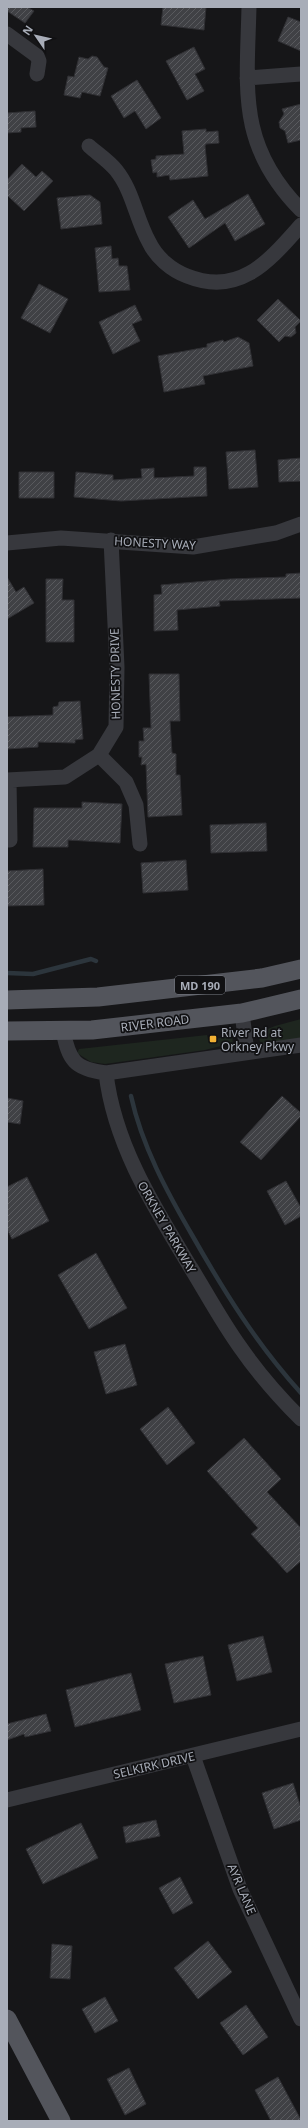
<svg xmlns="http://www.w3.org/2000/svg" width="308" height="2128" font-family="'Noto Sans',sans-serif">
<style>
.green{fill:#1e261f}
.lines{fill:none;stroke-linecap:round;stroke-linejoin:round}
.stream{stroke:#2c353c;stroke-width:4.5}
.building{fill:url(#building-hatch);stroke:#303034}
.minor{stroke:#37383d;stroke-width:15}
.major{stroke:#53555c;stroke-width:19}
.poi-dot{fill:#f2b134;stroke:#111113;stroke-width:1.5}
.labels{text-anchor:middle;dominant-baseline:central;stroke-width:3.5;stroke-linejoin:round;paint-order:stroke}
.shield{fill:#111113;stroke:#7b7e86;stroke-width:1}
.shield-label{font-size:11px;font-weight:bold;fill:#a8adb8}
.street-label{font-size:12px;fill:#a8adb8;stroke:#111113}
.poi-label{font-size:12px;fill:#a8adb8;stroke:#111113;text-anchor:start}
</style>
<defs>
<pattern id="building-hatch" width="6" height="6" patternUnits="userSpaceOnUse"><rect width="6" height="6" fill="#404145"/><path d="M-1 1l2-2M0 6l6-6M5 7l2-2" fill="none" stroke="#595a5e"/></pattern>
</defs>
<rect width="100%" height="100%" fill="#161618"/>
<path class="green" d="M301 1019V1039L261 1044 258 1036 263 1031 275 1026Z
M207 1035 208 1040 232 1036 233 1043 205 1050 105 1064 91 1062 77 1053 79 1049Z"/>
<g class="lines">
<path class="stream" d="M7 973 33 974 91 959 96 961
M131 1096C142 1146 167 1192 192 1235 225 1293 256 1343 301 1393"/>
</g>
<path class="building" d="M7 7H27L34 11 25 23 7 11Z
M163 7H206L204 30 161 25Z
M288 17 301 22V51L278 41Z
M194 47 205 69 195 74 204 91 187 100 166 61Z
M92 56 97 57 104 67 108 68 100 96 82 92 80 98 64 95 68 76 74 77 79 57 88 59Z
M137 80 161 118 146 129 135 111 124 118 111 96Z
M301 104V140L288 143 285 131 280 128 279 122 284 114 282 109Z
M35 111 36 127 21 128V132L7 133V113Z
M206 129V132L218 131 219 143 206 144 205 146 208 176 170 180 169 175 157 177V172L153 173 151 160 156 159V156L184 154 182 131Z
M22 164 36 177 42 171 53 181 24 211 7 195V180Z
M248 194 265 224 235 241 225 223 189 248 168 217 193 200 205 219Z
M90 195 100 202 102 224 61 229 57 198Z
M111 246 112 259 118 258 119 266H127L130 290 99 292 95 248Z
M39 284 68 299 50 333 21 318Z
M278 299 301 321 295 327 296 333 291 337 285 336 279 342 257 320Z
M135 305 142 320 132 324 140 341 113 354 99 322Z
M238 337 249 343 253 366 203 376 205 384 164 392 158 356 207 347V344L223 340 224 342Z
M255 450 258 487 229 489 226 452Z
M301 458V481L279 482 278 460Z
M194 467H206L207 496 121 501 74 497 76 472 113 475V480L142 478 141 469 154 468V478L194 476Z
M19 472H54V498H19Z
M301 573V598L219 601 220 606 177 610 178 630 154 631V595L162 594 161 585 230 579 286 577V574Z
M7 577 16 592 24 587 34 603 7 619Z
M46 579H63L62 600H74V642H46Z
M149 674H179L180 721H170L172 753 176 754V775H180L182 815 148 817 146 764 141 765 142 757H139V741H144L143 728H151Z
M80 701 83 739 75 740V743L38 742V747L7 749V717L53 715V707L58 706 59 702Z
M82 802 122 804 120 843 68 840V847H33L34 808H82Z
M266 823 267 851 211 853 210 825Z
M186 860 188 890 143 893 141 863Z
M43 869 44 905 7 906V871Z
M282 1096 301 1113V1116L261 1160 240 1142Z
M7 1098 23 1101 20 1124 7 1122Z
M27 1177 49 1221 12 1239 7 1229V1187Z
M286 1181 301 1208V1216L285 1225 267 1191Z
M96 1253 127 1308 89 1329 58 1275Z
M125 1344 137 1385 106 1394 94 1352Z
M168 1407 195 1443 167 1465 140 1429Z
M244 1438 281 1479 267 1492 301 1528V1561L287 1573 251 1534 258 1528 207 1471Z
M263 1636 272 1672 237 1681 228 1645Z
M203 1656 211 1695 174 1703 165 1664Z
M131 1673 141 1710 75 1727 66 1690Z
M46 1714 51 1731 25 1737 24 1734 7 1740V1724Z
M293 1783 301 1808V1820L274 1829 262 1793Z
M156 1820 160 1836 126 1843 123 1827Z
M81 1823 98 1858 43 1884 26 1849Z
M180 1877 193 1903 173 1914 159 1888Z
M208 1941 232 1972 198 1999 174 1968Z
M52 1944 72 1946 70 1979 50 1978Z
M105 1997 118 2021 95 2033 82 2009Z
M246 2005 268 2037 243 2055 220 2023Z
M129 2068 146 2104 125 2115 107 2079Z
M278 2077 301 2120V2121H271L255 2090Z"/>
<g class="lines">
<path class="minor" d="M249 7C247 90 237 145 301 210
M7 34 37 56 39 61 37 74
M247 78 301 74
M89 146C98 154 109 161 116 170 133 191 136 219 149 242 156 257 171 270 187 276 240 297 269 261 301 225
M7 543 61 538 193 547 276 533 301 524
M99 755 126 782 136 805 140 844
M7 780 65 777 99 755 116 727 117 667 111 540
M7 840H10L9 780
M242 1013 247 1052
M63 1031C69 1060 74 1069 106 1073L301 1045
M106 1073C114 1144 154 1207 191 1268 207 1294 222 1322 240 1347 258 1373 279 1397 301 1419
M193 1756 240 1889 301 2019
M7 1800 301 1729"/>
<path class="major" d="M7 1000 98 997 262 978 301 969
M7 1031 92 1030 242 1013 301 999
M7 2019 61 2121"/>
</g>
<rect class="poi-dot" x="209" y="1035" width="8" height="8" rx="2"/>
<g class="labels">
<rect class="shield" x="175" y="976" width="50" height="18" rx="3"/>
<g class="shield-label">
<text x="200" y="985">MD 190</text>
</g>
<g class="street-label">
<text transform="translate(155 543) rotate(3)">HONESTY WAY</text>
<text transform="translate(115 674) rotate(-91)">HONESTY DRIVE</text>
<text transform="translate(155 1023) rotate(-7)">RIVER ROAD</text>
<text transform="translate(167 1227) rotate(60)">ORKNEY PARKWAY</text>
<text transform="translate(154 1765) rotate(-13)">SELKIRK DRIVE</text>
<text transform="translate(242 1889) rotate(67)">AYR LANE</text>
</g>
<g class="poi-label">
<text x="221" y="1032">River Rd at<tspan x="221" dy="14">Orkney Pkwy</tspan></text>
</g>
</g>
<rect width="308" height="2128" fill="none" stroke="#a8adb8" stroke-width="16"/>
<g transform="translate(36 36) rotate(304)" stroke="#111113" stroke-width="3" paint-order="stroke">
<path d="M0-3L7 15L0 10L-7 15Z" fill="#a8adb8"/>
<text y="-6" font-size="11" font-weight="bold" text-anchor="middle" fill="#a8adb8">N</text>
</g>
</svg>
